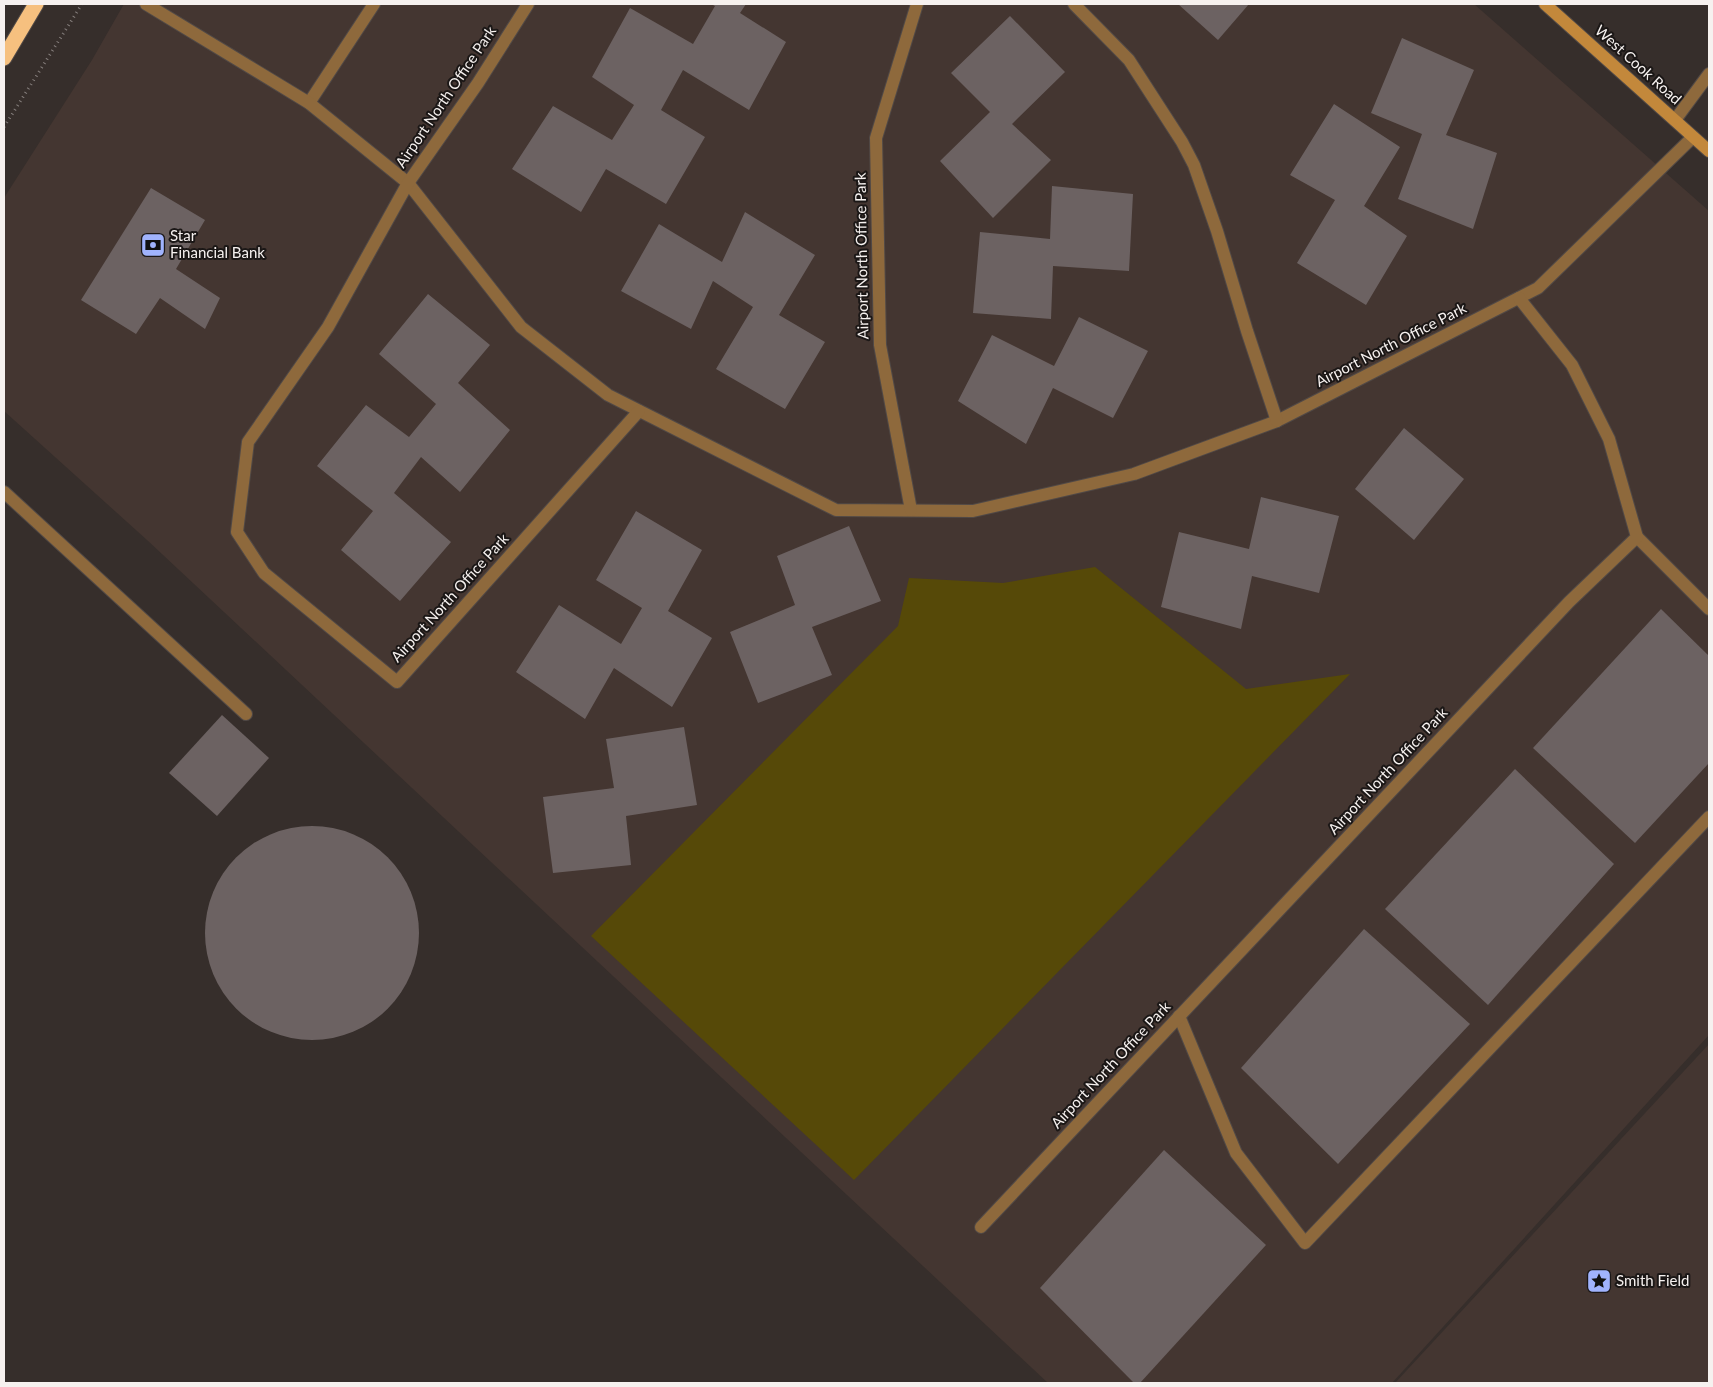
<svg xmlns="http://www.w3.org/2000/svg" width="1713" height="1387" font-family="Lato,sans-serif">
  <rect width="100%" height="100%" fill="#362e2b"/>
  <g fill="#443631">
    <path d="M124,4H1474L1709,211V1035L1392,1383H1048L147,540L4,411V198L92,60Z"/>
    <path d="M1709,1044V1383H1395L1584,1179Z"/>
  </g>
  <path fill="#564908" d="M1095,567L1246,689L1350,674L854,1180L591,936L898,626L909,578L1003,583Z"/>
  <g fill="#6c6262">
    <path d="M711,4H746L740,13L786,42L749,110L683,70L661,110L705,137L666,204L606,169L581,212L512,169L553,106L612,140L634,105L592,77L630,8L693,44L715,6Z"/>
    <path d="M1178,4H1249L1218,40Z"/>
    <path d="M1010,16L1065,72L1012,124L1051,160L993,218L940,161L990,112L951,73Z"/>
    <path d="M1402,38L1474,70L1446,135L1497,153L1473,229L1398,199L1422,134L1371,113Z"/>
    <path d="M1334,104L1400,147L1364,206L1407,236L1366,305L1297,263L1335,200L1290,175Z"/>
    <path d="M1052,186L1133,194L1129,271L1053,266L1051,319L973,313L980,232L1050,239Z"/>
    <path d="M151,188L205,220L176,269L220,298L205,329L160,298L136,334L81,300Z"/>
    <path d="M745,212L815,255L779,315L825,342L785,409L716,369L753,307L713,281L691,329L621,291L659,224L722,262Z"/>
    <path d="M428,294L490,345L458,383L510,430L460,492L421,457L394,493L451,542L400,601L341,550L373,511L317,466L366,405L409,437L436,404L379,354Z"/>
    <path d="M1079,317L1148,351L1113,418L1053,388L1026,444L958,401L992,335L1054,366Z"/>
    <path d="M1404,428L1464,479L1414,540L1355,489Z"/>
    <path d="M1261,497L1339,516L1319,593L1252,576L1241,629L1161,607L1179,532L1249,549Z"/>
    <path d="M636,511L702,550L668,611L712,638L672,707L614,668L585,719L516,672L559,605L621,644L642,608L596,580Z"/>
    <path d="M849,526L881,601L812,627L832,675L758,703L730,632L795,605L777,556Z"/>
    <path d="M1661,609L1709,656V763L1635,843L1533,748Z"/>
    <path d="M222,715L269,758L217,816L169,773Z"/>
    <path d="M684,727L697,805L626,816L631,865L553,873L543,797L614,788L606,739Z"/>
    <path d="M1515,769L1614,864L1488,1005L1385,909Z"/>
    <circle cx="312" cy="933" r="107"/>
    <path d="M1364,929L1470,1024L1338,1164L1241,1068Z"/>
    <path d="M1164,1150L1266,1245L1140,1383H1134L1040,1288Z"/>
  </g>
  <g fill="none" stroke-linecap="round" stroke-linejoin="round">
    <defs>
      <g id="lane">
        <path d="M309,103L374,4"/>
        <path d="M1675,120L1709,74"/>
        <path d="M4,492L246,714"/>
        <path d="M1637,537L1709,609"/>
        <path d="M1179,1016L1236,1153L1305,1243L1709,817"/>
      </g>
      <g id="street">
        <path d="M146,4L309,103L408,183L521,327L608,395L836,510L973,511L1134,474L1277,421L1538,288L1693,137"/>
        <path d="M528,4L478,83L408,183L328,327L248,442L237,532L264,573L397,682L639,411"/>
        <path d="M1074,4L1129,60L1182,142L1194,165L1217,231L1247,331L1277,421"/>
        <path d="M911,510L880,345L876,138L917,4"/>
        <path d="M981,1227L1569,602L1637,537L1609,439L1572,365L1519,298"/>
      </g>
      <path id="secondary" d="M1545,4L1709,151"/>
      <path id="highway" d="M4,58L36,4"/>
    </defs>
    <use href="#lane" stroke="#514946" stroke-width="14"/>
    <use href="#street" stroke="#514946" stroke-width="14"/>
    <use href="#secondary" stroke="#514946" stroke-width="14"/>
    <use href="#highway" stroke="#514946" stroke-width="17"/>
    <path stroke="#867f7d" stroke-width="3" stroke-dasharray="1 4" stroke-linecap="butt" d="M4,127L82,4"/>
    <use href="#lane" stroke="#8e693c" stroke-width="12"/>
    <use href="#street" stroke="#8e693c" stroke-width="12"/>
    <use href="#secondary" stroke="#c3883b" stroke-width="12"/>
    <use href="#highway" stroke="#f6c07f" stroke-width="15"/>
  </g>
  <defs>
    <symbol id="bank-square" viewBox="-11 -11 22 22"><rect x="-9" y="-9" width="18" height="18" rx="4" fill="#a0b3fd" stroke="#1b1716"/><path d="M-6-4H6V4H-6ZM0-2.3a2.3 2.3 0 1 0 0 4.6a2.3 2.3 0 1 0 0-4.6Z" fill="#111"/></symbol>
    <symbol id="sight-square" viewBox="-11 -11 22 22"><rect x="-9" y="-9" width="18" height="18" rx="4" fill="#a0b3fd" stroke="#1b1716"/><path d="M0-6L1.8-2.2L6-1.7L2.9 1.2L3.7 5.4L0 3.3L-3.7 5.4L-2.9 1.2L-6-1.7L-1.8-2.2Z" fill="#111"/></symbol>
  </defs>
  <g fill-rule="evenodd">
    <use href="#bank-square" x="139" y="231" width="28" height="28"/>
    <use href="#sight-square" x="1585" y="1267" width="28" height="28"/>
  </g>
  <g text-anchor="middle" stroke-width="4" stroke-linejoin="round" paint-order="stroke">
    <g font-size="15" fill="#f6f1ef" stroke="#1b1716">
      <text transform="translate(1638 65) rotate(42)" y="5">West Cook Road</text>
      <text transform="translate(446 97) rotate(-56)" y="5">Airport North Office Park</text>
      <text transform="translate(862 256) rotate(-91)" y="5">Airport North Office Park</text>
      <text transform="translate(1391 345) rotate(-27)" y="5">Airport North Office Park</text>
      <text transform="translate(450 598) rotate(-48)" y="5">Airport North Office Park</text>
      <text transform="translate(1388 771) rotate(-47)" y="5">Airport North Office Park</text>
      <text transform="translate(1111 1065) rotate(-47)" y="5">Airport North Office Park</text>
    </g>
    <g font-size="15" fill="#f6f1ef" stroke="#1b1716" text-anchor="start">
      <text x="170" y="241">Star<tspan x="170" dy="17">Financial Bank</tspan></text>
      <text x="1616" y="1286">Smith Field</text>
    </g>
  </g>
  <rect width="1713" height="1387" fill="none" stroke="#f6f1ef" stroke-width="10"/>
</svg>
